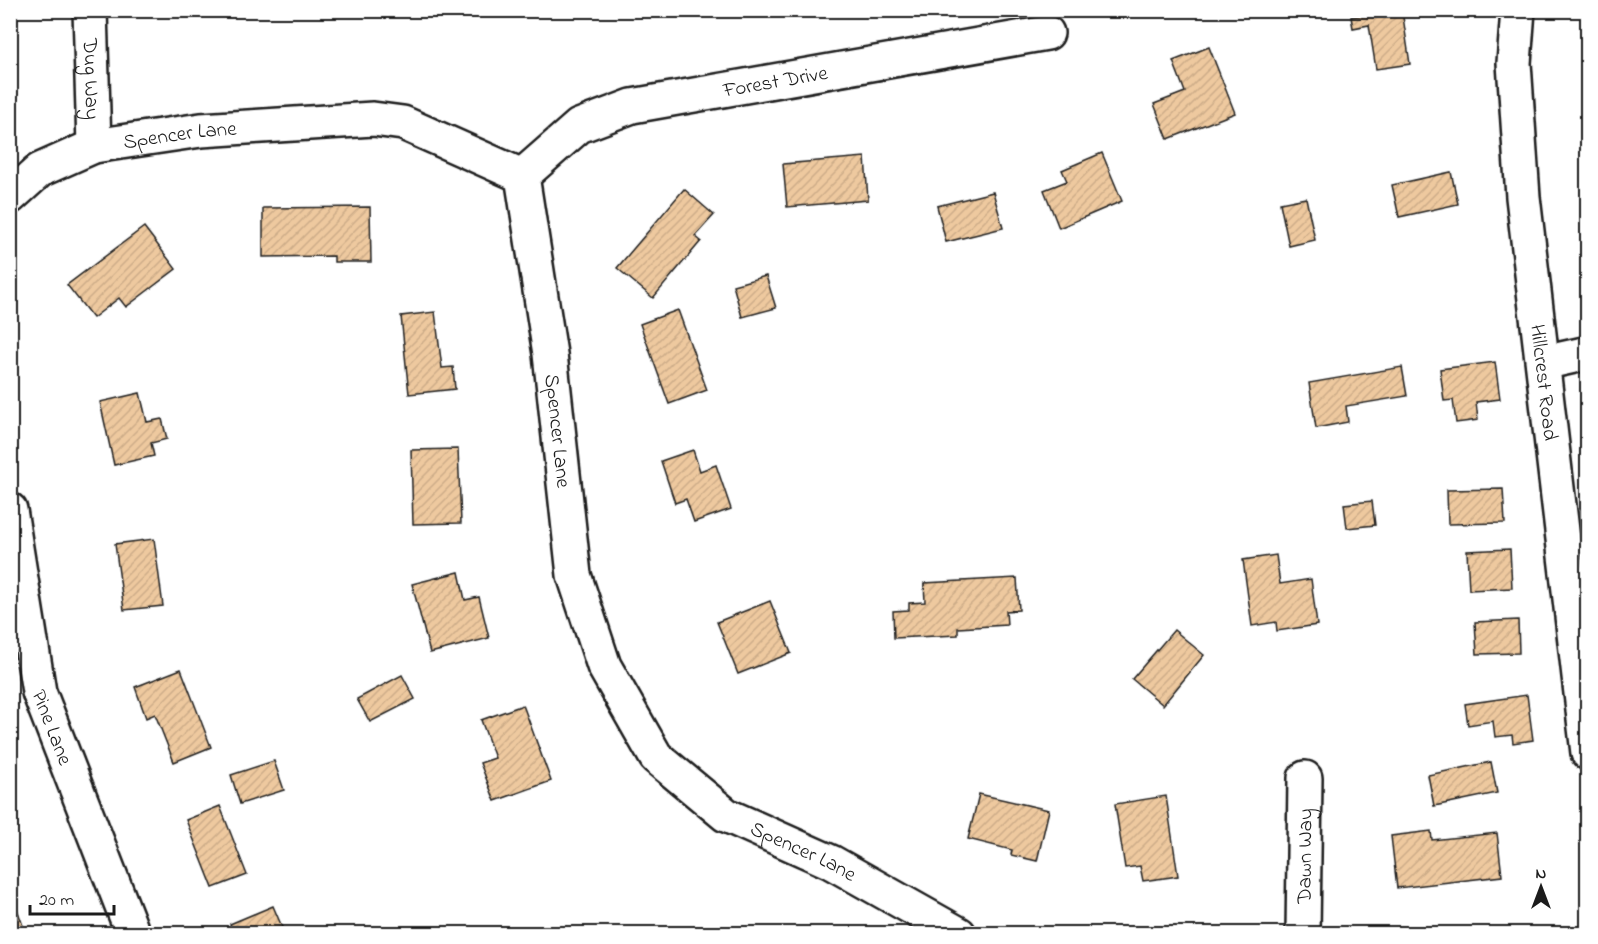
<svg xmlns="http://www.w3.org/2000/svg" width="1598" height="944" font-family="'Indie Flower',sans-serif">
  <defs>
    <pattern id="building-hatch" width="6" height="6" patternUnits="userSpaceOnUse" patternTransform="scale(1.5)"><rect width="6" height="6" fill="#eec99f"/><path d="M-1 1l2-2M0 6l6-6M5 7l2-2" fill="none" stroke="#ccac88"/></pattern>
  </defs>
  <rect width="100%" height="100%" fill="#fff"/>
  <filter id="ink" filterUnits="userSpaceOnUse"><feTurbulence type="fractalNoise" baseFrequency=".0167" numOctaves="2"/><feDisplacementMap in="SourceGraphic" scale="12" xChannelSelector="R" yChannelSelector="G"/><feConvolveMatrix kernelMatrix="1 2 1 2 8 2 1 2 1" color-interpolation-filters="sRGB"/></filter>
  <g filter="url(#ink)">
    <g fill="url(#building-hatch)" stroke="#1c1c1c" stroke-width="1.5">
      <path d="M1402,10L1410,64L1376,69L1369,25L1353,28L1351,17Z"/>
      <path d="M1209,47L1235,113L1168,139L1154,104L1185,92L1173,61Z"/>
      <path d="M1102,153L1122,201L1059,228L1044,190L1067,181L1062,170Z"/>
      <path d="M865,157L868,200L787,207L783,164Z"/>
      <path d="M1451,172L1458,204L1399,217L1392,185Z"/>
      <path d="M684,189L714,215L695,236L701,241L653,298L617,268Z"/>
      <path d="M993,192L1003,228L946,242L937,206Z"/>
      <path d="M1306,198L1315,240L1289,246L1280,203Z"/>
      <path d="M370,207L371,262H334V256L263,257V208Z"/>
      <path d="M144,227L176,269L126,307L119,298L93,318L67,285Z"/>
      <path d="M766,276L776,308L742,317L733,285Z"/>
      <path d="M678,310L707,390L669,404L640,324Z"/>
      <path d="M435,312L442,368L453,367L455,389L409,394L401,316Z"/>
      <path d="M1495,362L1500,399L1476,402L1478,420L1456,423L1453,400L1444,401L1440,369Z"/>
      <path d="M1402,367L1407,396L1346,406L1348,422L1316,428L1309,383Z"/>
      <path d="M140,393L147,422L162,419L167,439L151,443L154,456L114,465L100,402Z"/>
      <path d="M458,449L461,523L413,524L411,450Z"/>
      <path d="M693,450L700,471L716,465L731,509L694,522L686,499L675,503L661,461Z"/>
      <path d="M1503,489L1505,523L1448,524L1447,490Z"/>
      <path d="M1372,501L1375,525L1347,528L1344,504Z"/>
      <path d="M154,539L163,606L124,610L115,544Z"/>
      <path d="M1510,549L1512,588L1469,590L1467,551Z"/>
      <path d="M1276,555L1280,584L1311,579L1317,625L1277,631L1276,622L1252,626L1243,560Z"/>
      <path d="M459,572L465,600L479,597L489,638L430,653L412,584Z"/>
      <path d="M1017,578L1019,610L1006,611L1007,625L958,628V635L894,638L893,611L909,610V603L925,602L924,583Z"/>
      <path d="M770,601L791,653L738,674L717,622Z"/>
      <path d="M1518,620L1519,653L1477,654L1475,622Z"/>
      <path d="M1174,630L1204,655L1163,705L1132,679Z"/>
      <path d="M181,669L211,747L174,762L155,714L146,718L135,687Z"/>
      <path d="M402,675L415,699L370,722L357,699Z"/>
      <path d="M1527,695L1533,740L1513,743L1512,735L1495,737L1493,721L1468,725L1465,704Z"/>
      <path d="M523,705L551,781L495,801L480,763L495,758L481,720Z"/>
      <path d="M274,761L284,790L240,804L231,775Z"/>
      <path d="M1491,762L1497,793L1434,806L1428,775Z"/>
      <path d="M979,794L1049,810L1037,861L1011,855L1012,850L968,839Z"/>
      <path d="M1166,796L1178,876L1143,881L1140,866L1125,868L1115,804Z"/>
      <path d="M220,806L247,875L213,888L186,820Z"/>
      <path d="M1431,831L1432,840L1497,833L1502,876L1397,888L1391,836Z"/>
      <path d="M16,906L26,934H10V908Z"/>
      <path d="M273,906L285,934H234L230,924Z"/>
    </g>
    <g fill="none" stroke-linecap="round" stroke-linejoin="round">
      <defs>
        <g id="minor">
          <path id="s1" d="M90,10L94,146"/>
          <path id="s2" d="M522,176L579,126L632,106L1047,33"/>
          <path id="s3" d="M10,197L40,170L94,146L201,130L373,119L403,123L522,176L550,354L574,575L604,666L656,757L726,815L831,862L959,934"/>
          <path d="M1543,363L1588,353"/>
          <path id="s4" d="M10,510L39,692L133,934"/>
          <path id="s5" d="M1303,934L1305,778"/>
        </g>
        <g id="secondary">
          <path id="s6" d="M1518,10L1514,63L1523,197L1588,753"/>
        </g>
      </defs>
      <use href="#minor" stroke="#1c1c1c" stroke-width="38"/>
      <use href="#secondary" stroke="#1c1c1c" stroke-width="38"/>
      <use href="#minor" stroke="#fff" stroke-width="33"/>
      <use href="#secondary" stroke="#fff" stroke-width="33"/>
    </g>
  </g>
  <g text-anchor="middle" stroke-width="4.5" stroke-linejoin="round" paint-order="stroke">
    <g font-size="21" fill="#1c1c1c" stroke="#fff">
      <text dy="7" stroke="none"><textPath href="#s1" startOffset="69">Dug Way</textPath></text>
      <text dy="7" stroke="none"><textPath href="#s2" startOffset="278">Forest Drive</textPath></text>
      <text dy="7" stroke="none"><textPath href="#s3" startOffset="186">Spencer Lane</textPath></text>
      <text dy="7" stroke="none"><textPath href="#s6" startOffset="374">Hillcrest Road</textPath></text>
      <text dy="7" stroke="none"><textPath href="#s3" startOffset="798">Spencer Lane</textPath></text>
      <text dy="7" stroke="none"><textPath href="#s4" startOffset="222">Pine Lane</textPath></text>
      <text dy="7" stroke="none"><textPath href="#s3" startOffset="1320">Spencer Lane</textPath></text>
      <text dy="7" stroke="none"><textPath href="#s5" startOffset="78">Dawn Way</textPath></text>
    </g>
  </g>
  <rect width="1598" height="944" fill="none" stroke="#fff" stroke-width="36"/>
  <rect x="18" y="18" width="1562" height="908" fill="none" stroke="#1c1c1c" stroke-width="2" filter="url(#ink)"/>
  <g transform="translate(1541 887)" stroke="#ffffff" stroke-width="4.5" paint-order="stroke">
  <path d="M0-4.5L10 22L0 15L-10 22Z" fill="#1c1c1c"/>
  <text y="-9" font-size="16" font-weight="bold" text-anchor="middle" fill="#1c1c1c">N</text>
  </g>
  <path d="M30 905v9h84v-9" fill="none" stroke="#1c1c1c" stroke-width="3"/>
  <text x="39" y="905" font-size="18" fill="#1c1c1c" stroke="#ffffff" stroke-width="4.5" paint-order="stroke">20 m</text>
</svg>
